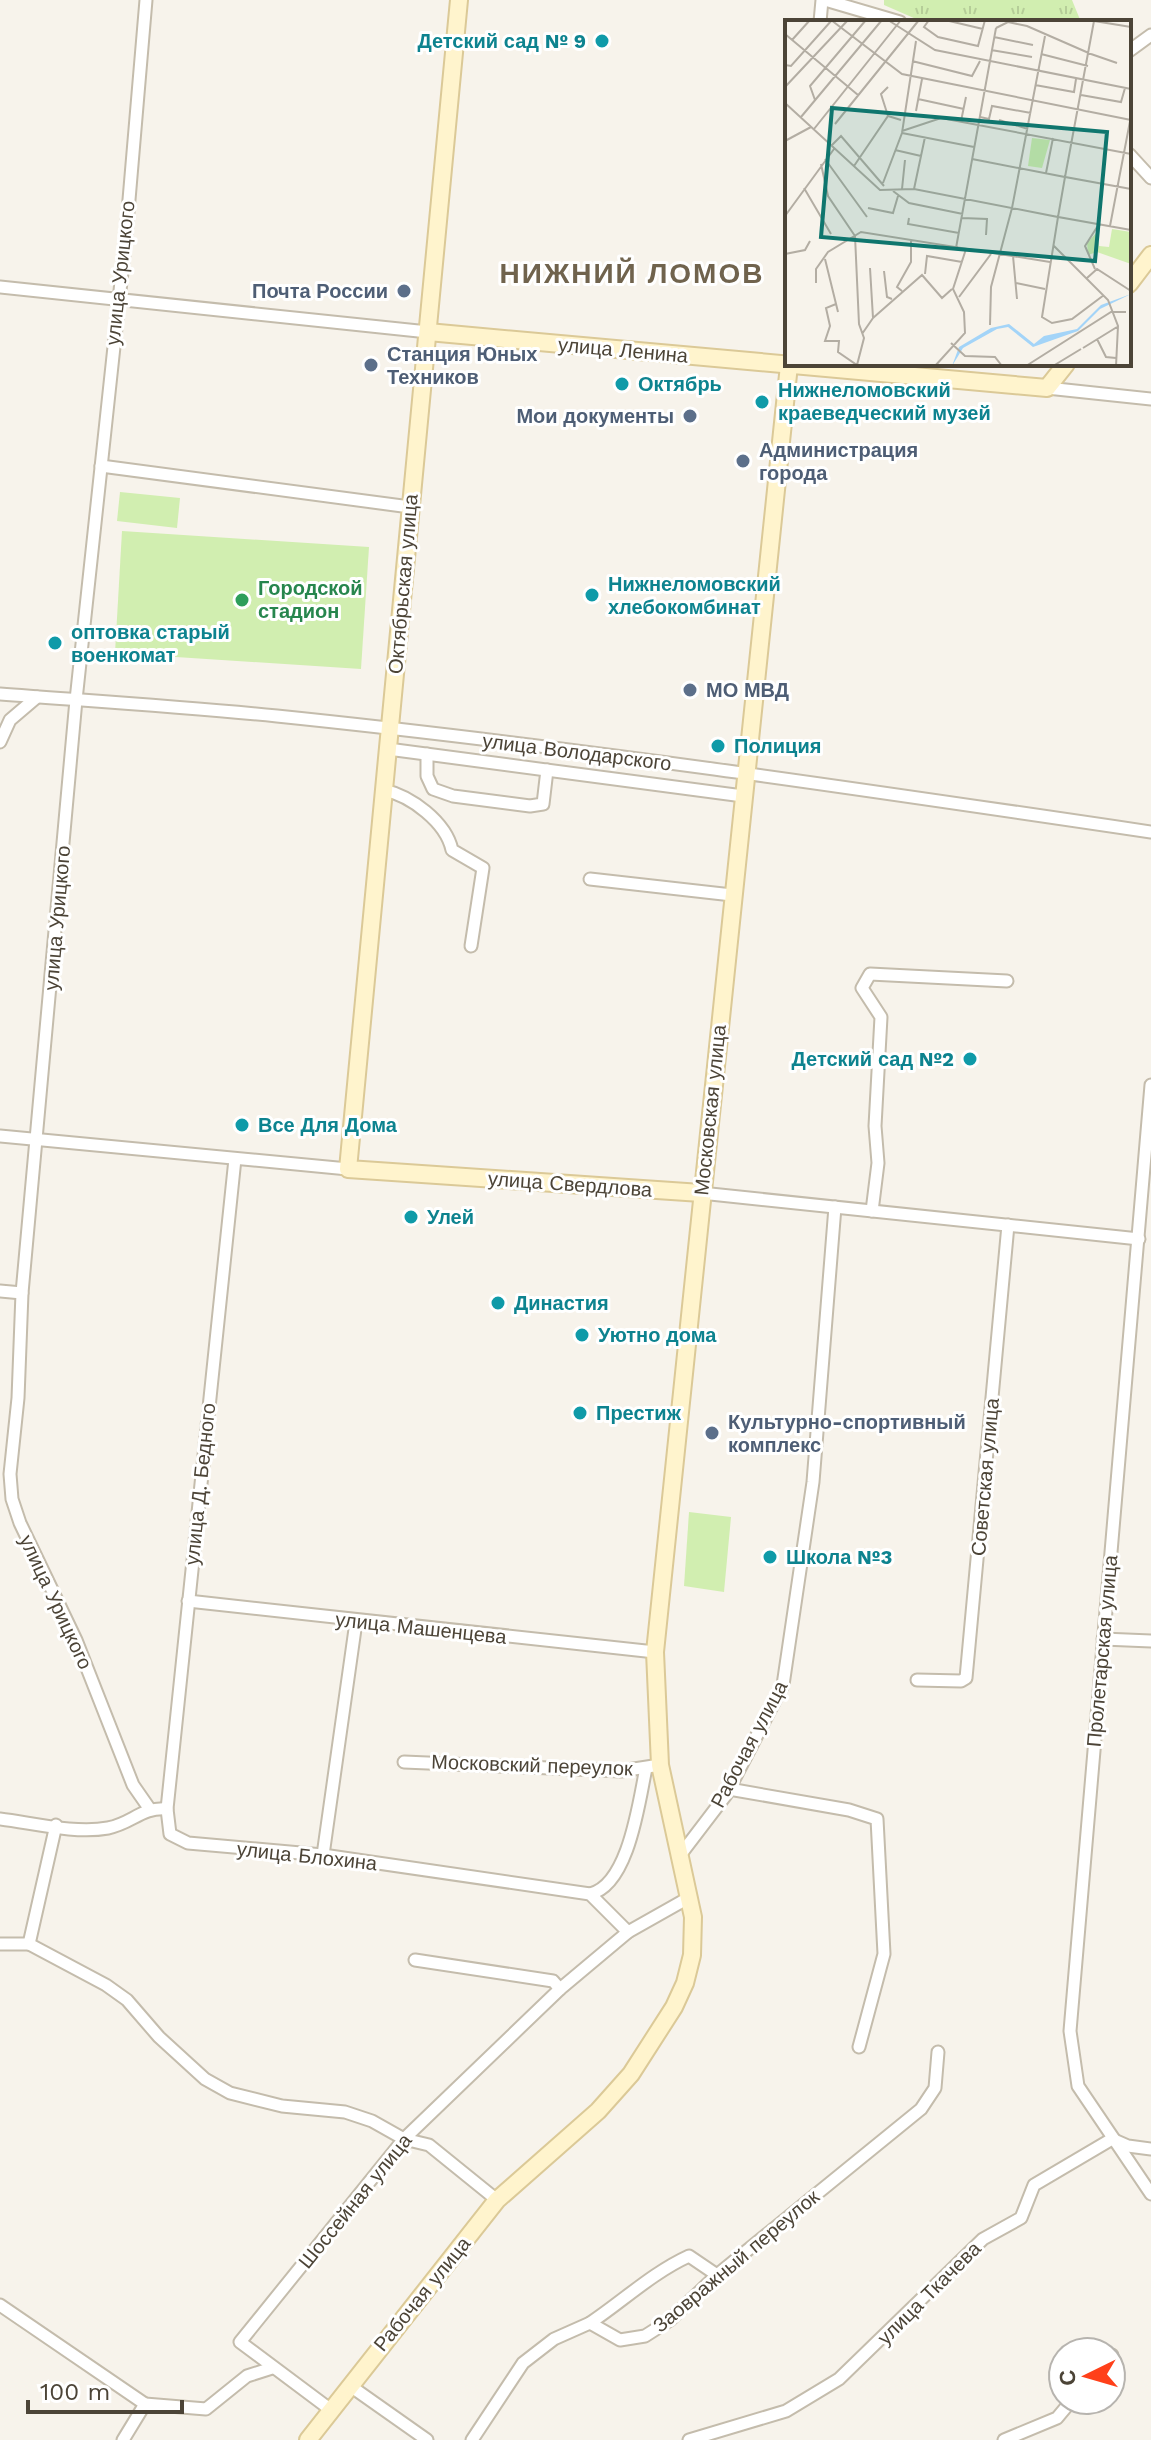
<svg xmlns="http://www.w3.org/2000/svg" width="1151" height="2440" font-family="'Work Sans',sans-serif">
  <defs>
    <pattern id="park-tufts" width="24" height="20" patternUnits="userSpaceOnUse" patternTransform="scale(2)"><rect width="24" height="20" fill="#d1eeb0"/><path d="M3 7l-1-3M5 7V3M7 7l1-3M15 17l-1-3M17 17v-4M19 17l1-3" fill="none" stroke="#b5cd98"/></pattern>
  </defs>
  <rect width="100%" height="100%" fill="#f7f3eb"/>
  <path fill="url(#park-tufts)" d="M884,0H1072L1081,22H923L884,5Z"/>
  <g fill="#d1eeb0">
    <path d="M120,492L180,498L177,528L117,521Z"/>
    <path d="M122,531L369,547L361,669L115,653Z"/>
    <path d="M689,1512L731,1517L724,1592L684,1586Z"/>
  </g>
  <g fill="none" stroke-linecap="round" stroke-linejoin="round">
    <defs>
      <g id="street">
        <path d="M146,0L126,235L76,700L22,1293L18,1398L10,1474L12,1499L20,1523L76,1640L133,1785L149,1808"/>
        <path d="M825,0L900,22"/>
        <path d="M820,22L822,0"/>
        <path d="M1129,51L1151,35"/>
        <path d="M1129,154L1151,178"/>
        <path d="M0,287L428,332"/>
        <path d="M1047,388L1151,399"/>
        <path d="M101,466L410,507"/>
        <path d="M0,694C92,701 185,707 277,716C569,746 860,789 1151,832"/>
        <path d="M0,742L10,720L37,697"/>
        <path d="M388,749L743,796"/>
        <path d="M427,754V776L433,789L453,796L530,806L543,804L547,770"/>
        <path d="M384,790C411,796 446,822 452,850L483,868L471,946"/>
        <path d="M590,879L732,895"/>
        <path d="M1151,1085L1070,2031L1078,2086L1151,2194"/>
        <path d="M0,1136L348,1169"/>
        <path d="M235,1159L167,1809L170,1834L188,1843L323,1855L590,1894L628,1932"/>
        <path d="M701,1193L1139,1239"/>
        <path d="M872,1211L878,1163L875,1126L881,1017L862,988L870,974L1007,981"/>
        <path d="M0,1291L22,1293"/>
        <path d="M188,1601L655,1652"/>
        <path d="M1103,1639L1151,1641"/>
        <path d="M917,1680L961,1681L966,1678L1008,1225"/>
        <path d="M404,1762L621,1771L660,1765"/>
        <path d="M729,1789L849,1810L877,1819L884,1954L859,2047"/>
        <path d="M0,1819C33,1823 75,1834 108,1828C133,1823 141,1807 167,1809"/>
        <path d="M56,1825L29,1944L106,1985L127,2000L159,2037L205,2079L230,2093L282,2106L345,2112L372,2121L404,2139L429,2145L497,2200"/>
        <path d="M681,1854L726,1795L783,1685L813,1482L835,1207"/>
        <path d="M323,1855L356,1622"/>
        <path d="M590,1894C629,1885 639,1801 646,1768"/>
        <path d="M0,1944H29"/>
        <path d="M415,1960L553,1981L560,1989"/>
        <path d="M0,2305L145,2404"/>
        <path d="M590,2323C623,2301 652,2273 689,2256L717,2275"/>
        <path d="M1111,2356L1112,2355"/>
        <path d="M349,2385L427,2440"/>
        <path d="M331,2410L240,2342L404,2139L560,1989L628,1932L690,1897"/>
        <path d="M123,2440L145,2404L206,2409L247,2376L272,2368"/>
        <path d="M472,2440L523,2363L554,2339L590,2323L620,2340L645,2336L670,2320L717,2275L921,2109L935,2088L938,2052"/>
        <path d="M689,2440L786,2411L839,2379L983,2239L1021,2218L1034,2185L1112,2139L1128,2146L1151,2149"/>
        <path d="M1004,2440L1057,2418L1072,2400"/>
      </g>
      <g id="secondary">
        <path d="M459,0L348,1169L701,1193"/>
        <path d="M1129,284L1151,255"/>
        <path d="M428,332L1047,388L1066,364"/>
        <path d="M308,2440L497,2200L598,2111L631,2074L674,2007L685,1983L692,1955L693,1917L660,1765L655,1652L789,365"/>
      </g>
    </defs>
    <use href="#street" stroke="#c4bcac" stroke-width="15"/>
    <use href="#secondary" stroke="#dbc997" stroke-width="20"/>
    <use href="#street" stroke="#fff" stroke-width="11"/>
    <use href="#secondary" stroke="#fff4cd" stroke-width="16"/>
  </g>
  <g fill="#0f9aa8" stroke="#fff" stroke-width="3">
    <circle cx="602" cy="41" r="8"/>
    <circle cx="622" cy="384" r="8"/>
    <circle cx="762" cy="402" r="8"/>
    <circle cx="592" cy="595" r="8"/>
    <circle cx="55" cy="643" r="8"/>
    <circle cx="718" cy="746" r="8"/>
    <circle cx="970" cy="1059" r="8"/>
    <circle cx="242" cy="1125" r="8"/>
    <circle cx="411" cy="1217" r="8"/>
    <circle cx="498" cy="1303" r="8"/>
    <circle cx="582" cy="1335" r="8"/>
    <circle cx="580" cy="1413" r="8"/>
    <circle cx="770" cy="1557" r="8"/>
  </g>
  <g fill="#5c6f8a" stroke="#fff" stroke-width="3">
    <circle cx="404" cy="291" r="8"/>
    <circle cx="371" cy="365" r="8"/>
    <circle cx="690" cy="416" r="8"/>
    <circle cx="743" cy="461" r="8"/>
    <circle cx="690" cy="690" r="8"/>
    <circle cx="712" cy="1433" r="8"/>
  </g>
  <circle fill="#2e9e5b" stroke="#fff" stroke-width="3" cx="242" cy="600" r="8"/>
  <g text-anchor="middle" stroke-width="6" stroke-linejoin="round" paint-order="stroke">
    <g font-size="20" font-weight="bold" fill="#0d838f" stroke="#fff" text-anchor="start">
      <text x="586" y="48" text-anchor="end">Детский сад № 9</text>
      <text x="638" y="391">Октябрь</text>
      <text x="778" y="397">Нижнеломовский<tspan x="778" dy="23">краеведческий музей</tspan></text>
      <text x="608" y="591">Нижнеломовский<tspan x="608" dy="23">хлебокомбинат</tspan></text>
      <text x="71" y="639">оптовка старый<tspan x="71" dy="23">военкомат</tspan></text>
      <text x="734" y="753">Полиция</text>
      <text x="954" y="1066" text-anchor="end">Детский сад №2</text>
      <text x="258" y="1132">Все Для Дома</text>
      <text x="427" y="1224">Улей</text>
      <text x="514" y="1310">Династия</text>
      <text x="598" y="1342">Уютно дома</text>
      <text x="596" y="1420">Престиж</text>
      <text x="786" y="1564">Школа №3</text>
    </g>
    <g font-size="20" fill="#4c4437" stroke="#fff">
      <text transform="translate(120 273) rotate(-84)" y="7">улица Урицкого</text>
      <text transform="translate(623 350) rotate(5)" y="7">улица Ленина</text>
      <text transform="translate(403 584) rotate(-85)" y="7">Октябрьская улица</text>
      <text transform="translate(577 752) rotate(7)" y="7">улица Володарского</text>
      <text transform="translate(57 918) rotate(-85)" y="7">улица Урицкого</text>
      <text transform="translate(710 1110) rotate(-84)" y="7">Московская улица</text>
      <text transform="translate(570 1184) rotate(4)" y="7">улица Свердлова</text>
      <text transform="translate(985 1477) rotate(-85)" y="7">Советская улица</text>
      <text transform="translate(200 1484) rotate(-84)" y="7">улица Д. Бедного</text>
      <text transform="translate(56 1602) rotate(65)" y="7">улица Урицкого</text>
      <text transform="translate(421 1628) rotate(6)" y="7">улица Машенцева</text>
      <text transform="translate(1102 1651) rotate(-85)" y="7">Пролетарская улица</text>
      <text transform="translate(749 1744) rotate(-62)" y="7">Рабочая улица</text>
      <text transform="translate(532 1765) rotate(2)" y="7">Московский переулок</text>
      <text transform="translate(307 1856) rotate(6)" y="7">улица Блохина</text>
      <text transform="translate(355 2201) rotate(-51)" y="7">Шоссейная улица</text>
      <text transform="translate(736 2261) rotate(-40)" y="7">Заовражный переулок</text>
      <text transform="translate(929 2293) rotate(-45)" y="7">улица Ткачева</text>
      <text transform="translate(422 2294) rotate(-51)" y="7">Рабочая улица</text>
    </g>
    <g font-size="20" font-weight="bold" fill="#4e5e75" stroke="#fff" text-anchor="start">
      <text x="388" y="298" text-anchor="end">Почта России</text>
      <text x="387" y="361">Станция Юных<tspan x="387" dy="23">Техников</tspan></text>
      <text x="674" y="423" text-anchor="end">Мои документы</text>
      <text x="759" y="457">Администрация<tspan x="759" dy="23">города</tspan></text>
      <text x="706" y="697">МО МВД</text>
      <text x="728" y="1429">Культурно-спортивный<tspan x="728" dy="23">комплекс</tspan></text>
    </g>
    <g font-size="20" font-weight="bold" fill="#27864d" stroke="#fff" text-anchor="start">
      <text x="258" y="595">Городской<tspan x="258" dy="23">стадион</tspan></text>
    </g>
    <g font-size="28" font-weight="bold" letter-spacing="2" fill="#70634d" stroke="#fff">
      <text x="632" y="283">НИЖНИЙ ЛОМОВ</text>
    </g>
  </g>
  <g transform="translate(785 20)">
    <rect width="346" height="346" fill="#f7f3eb"/>
    <path d="M327,209L346,212V244L312,232L303,235L302,223L313,211L314,226L324,227Z" fill="#d1eeb0"/>
    <path d="M247,118L265,120L257,148L243,146Z" fill="#d1eeb0"/>
    <path d="M346,274L315,289L293,311L248,327L223,307L212,309L178,328L167,346L174,327L206,308L224,304L249,324L259,316L292,309L316,285Z" fill="#a3d4f8"/>
    <path fill="none" stroke="#b3ada3" stroke-width="2" d="M46,0L117,54L346,100M103,0L150,30L346,69M144,0L139,7L153,17L193,26L200,0M160,0L198,9M211,8L223,2L242,6L306,34M0,14L73,75M209,17L248,25M7,20L25,0M206,30L247,37M256,34L303,46M306,34L332,43M127,41L187,56L195,41M0,45L6,46L47,0M250,65L289,72L291,59M0,67L63,0M296,75L336,82L340,68M133,79L179,89M30,80L25,66L81,0M0,83L95,170L129,169L273,197L280,157L346,169M131,91L137,59M103,96L96,74L103,67M16,97L97,0M195,97L204,99L207,86L246,93M214,100L243,109M176,101L181,77M50,104L134,0M29,109L116,0M117,111L156,98L346,134M117,113L189,127M0,121L26,107M47,125L56,116L99,166M110,130L136,136M40,139L82,197M187,139L280,157L309,1L346,7M36,144L43,176L70,216L74,304L79,318L72,345L53,332L54,321H40L45,306L41,288L51,284M69,146L103,96L116,100M261,153L268,118M98,163L117,113L131,21M19,168L46,214M117,169L120,140M129,169L140,117M108,171L124,183L178,194M83,188L108,193L113,176M0,196L49,129M124,198L123,204L174,213M177,198L202,199L201,215M325,206L346,96M269,226L323,280L333,306L331,346M171,228L211,8M0,234L20,230L25,221M228,236L232,279M40,239L53,292M310,249L300,226L314,204M99,251L102,277L107,279M140,254L142,236L177,242M302,258L312,249L346,271M31,263V249L43,232L76,212L265,242M231,263L260,269M117,271L112,267L126,242V220M319,275L287,299L267,303L257,297L273,197L346,210M174,277L206,234M88,298L137,255L157,278L167,269M205,305L206,267L227,188L260,16M77,314L88,298L85,248M312,319L321,337L331,338M166,323L180,336L210,337L217,346M298,328L332,307M150,346L180,313L179,292L168,269L181,229M241,346L326,292H341M268,346L296,329"/>
    <path fill="#0f766e" fill-opacity="0.15" stroke="#0f766e" stroke-width="4" d="M47,88L322,112L310,241L36,217Z"/>
    <rect width="346" height="346" fill="none" stroke="#4c4437" stroke-width="4"/>
  </g>
  <g transform="translate(1087 2376) rotate(265)"><circle r="38" fill="#ffffff" stroke="#b7b4af" stroke-width="2"/>
  <path d="M0-6L14 30L0 20L-14 30Z" fill="#ff401a"/>
  <text y="-12" font-size="22" font-weight="bold" text-anchor="middle" fill="#4c4437">С</text>
  </g>
  <path d="M28 2400v12h154v-12" fill="none" stroke="#4c4437" stroke-width="4"/>
  <text x="40" y="2400" font-size="24" fill="#4c4437" stroke="#ffffff" stroke-width="6" paint-order="stroke">100 m</text>
</svg>
